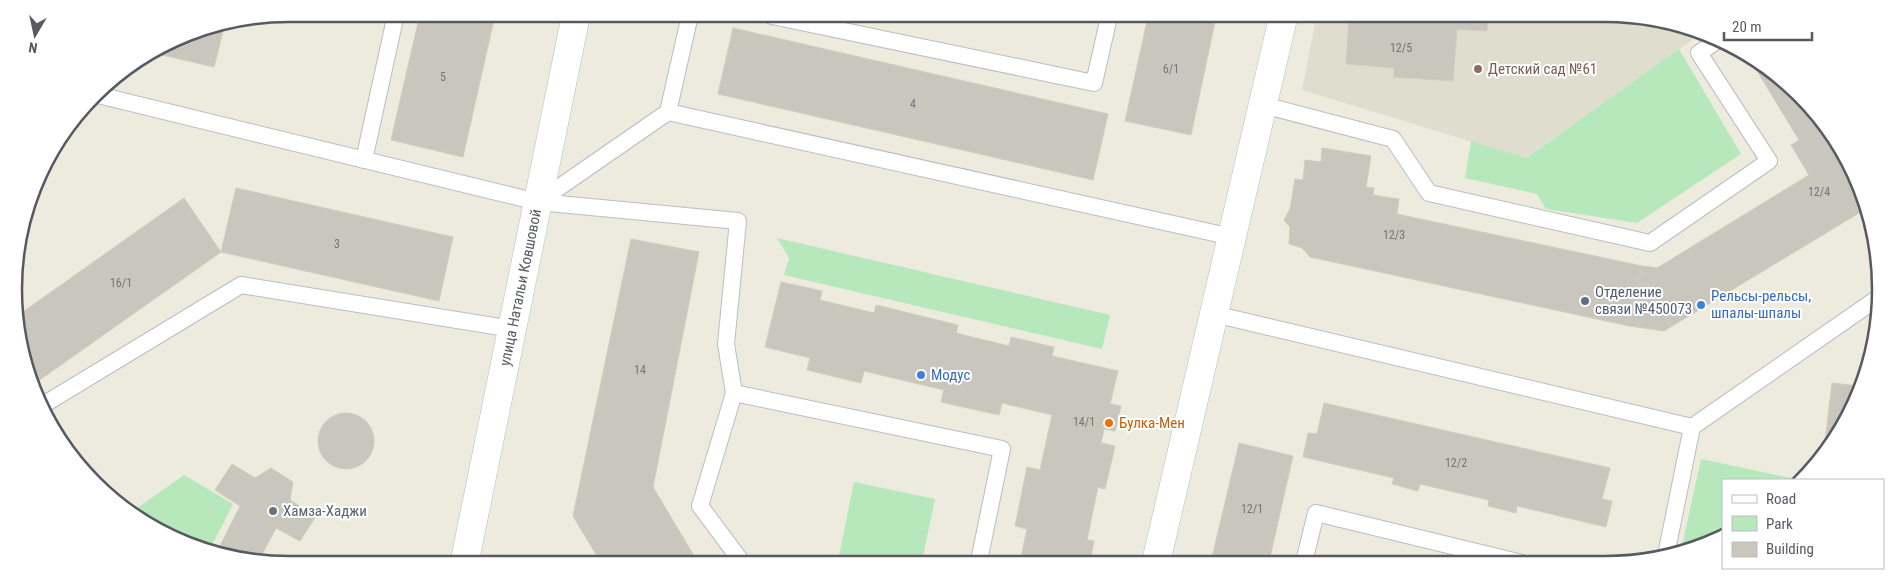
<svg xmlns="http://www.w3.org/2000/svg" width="1894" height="579" font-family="'Roboto Condensed',sans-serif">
  <rect width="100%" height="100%" fill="#edebde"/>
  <path fill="#dfddce" d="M1316,18L1659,19L1698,36L1525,158L1302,90Z"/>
  <g fill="#b6e8bc">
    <path d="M1679,49L1741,154L1637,223L1546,209L1537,194L1465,178L1471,141L1526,158Z"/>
    <path d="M777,238L1110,315L1102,349L784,275L789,258Z"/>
    <path d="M1701,459L1800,480H1723V538L1681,551Z"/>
    <path d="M184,475L233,504L210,549L136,519L130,513Z"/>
    <path d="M854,482L935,499L922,561H838Z"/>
  </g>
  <g fill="#c9c7bd" stroke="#d1cdbc">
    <path d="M420,14L495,15L463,157L391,140Z"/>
    <path d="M1148,17H1216L1191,135L1125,121Z"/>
    <path d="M1349,18H1488L1487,31L1457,29L1453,81L1394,77V68L1346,64Z"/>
    <path d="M224,27L214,67L154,53L184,35Z"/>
    <path d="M733,28L1108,114L1093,180L718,94Z"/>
    <path d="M1748,56L1758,60L1834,137L1864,210L1664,331L1629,326L1642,266L1657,268L1809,175L1791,145L1799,140Z"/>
    <path d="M1322,148L1371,156L1366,187L1374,188L1373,195L1399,199L1397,214L1642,266L1629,326L1310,257L1302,248L1289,244L1290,227L1284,220L1290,209L1295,179L1303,180L1305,160L1321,162Z"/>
    <path d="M236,188L453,237L439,301L221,252Z"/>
    <path d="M184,198L221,252L34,384L23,361L20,314Z"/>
    <path d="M631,239L699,252L653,487L697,561H600L573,516Z"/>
    <path d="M781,282L822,291L820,300L874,313L876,305L958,325L956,333L1009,346L1011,337L1054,347L1052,356L1118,371L1110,404L1121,406L1115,431L1104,429L1101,443L1115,446L1105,489L1098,487L1087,540L1094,541L1090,562H1020L1027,529L1015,526L1027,467L1040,470L1052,415L1002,403L999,415L941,402L944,390L864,371L861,383L807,370L810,358L765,347Z"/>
    <path d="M1832,383L1859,386L1843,427L1831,442H1825Z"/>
    <path d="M1324,403L1610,468L1602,499L1612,501L1606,527L1517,506L1516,513L1488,506L1489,500L1420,484L1418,491L1392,484L1394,478L1303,457L1308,433L1317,434Z"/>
    <circle cx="346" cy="441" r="28"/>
    <path d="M1239,443L1293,456L1269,562H1211Z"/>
    <path d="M232,464L255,478L271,468L293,482L290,500L316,516L300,541L276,528L259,560H235L217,552L240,506L215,490Z"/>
  </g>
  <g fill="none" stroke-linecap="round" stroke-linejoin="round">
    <defs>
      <g id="service">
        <path d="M690,15L668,112L1232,237"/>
        <path d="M772,16L1094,83L1109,17"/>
        <path d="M98,95L538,202L738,221L726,344L734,393L700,506L741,561"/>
        <path d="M1263,105L1393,139L1429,193L1650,243L1769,161L1699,53L1715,42"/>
        <path d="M364,160L396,14"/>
        <path d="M538,202L668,112"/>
        <path d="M1214,314L1692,427"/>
        <path d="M734,393L1002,449L979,561"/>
        <path d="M43,405L241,285L512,329"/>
        <path d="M1666,555L1692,427L1875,300"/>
        <path d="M1304,562L1316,513L1522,563"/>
      </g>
      <g id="minor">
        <path id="s1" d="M465,560L576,15"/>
        <path d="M1156,562L1283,18"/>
      </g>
    </defs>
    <use href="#service" stroke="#bbbdc4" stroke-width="18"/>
    <use href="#minor" stroke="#bbbdc4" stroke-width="29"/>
    <use href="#service" stroke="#fff" stroke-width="16"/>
    <use href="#minor" stroke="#fff" stroke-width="28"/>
  </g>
  <circle fill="#8d6e63" stroke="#fff" stroke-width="2" cx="1478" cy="69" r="5"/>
  <circle fill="#5c6f8a" stroke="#fff" stroke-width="2" cx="1585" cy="301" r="5"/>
  <g fill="#3f7fe0" stroke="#fff" stroke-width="2">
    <circle cx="1701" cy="305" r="5"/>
    <circle cx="921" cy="375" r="5"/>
  </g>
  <circle fill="#e8710a" stroke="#fff" stroke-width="2" cx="1109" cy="423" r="5"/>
  <circle fill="#6b7280" stroke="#fff" stroke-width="2" cx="273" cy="511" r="5"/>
  <g text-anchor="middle" stroke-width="4" stroke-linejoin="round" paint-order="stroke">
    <g font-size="12" fill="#747578">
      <text x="1401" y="52">12/5</text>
      <text x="1171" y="73">6/1</text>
      <text x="443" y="81">5</text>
      <text x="913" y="108">4</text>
      <text x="1819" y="196">12/4</text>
      <text x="1394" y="239">12/3</text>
      <text x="337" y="248">3</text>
      <text x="121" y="287">16/1</text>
      <text x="640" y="374">14</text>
      <text x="1084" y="426">14/1</text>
      <text x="1456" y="467">12/2</text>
      <text x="1252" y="513">12/1</text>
    </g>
    <g font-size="15" fill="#785e54" stroke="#fff" text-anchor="start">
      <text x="1488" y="74">Детский сад №61</text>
    </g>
    <g font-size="15" fill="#575a61" stroke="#fff">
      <text dy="5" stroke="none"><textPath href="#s1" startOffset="278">улица Натальи Ковшовой</textPath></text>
    </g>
    <g font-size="15" fill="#4e5e75" stroke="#fff" text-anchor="start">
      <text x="1595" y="297">Отделение<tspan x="1595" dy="17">связи №450073</tspan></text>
    </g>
    <g font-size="15" fill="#366cbe" stroke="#fff" text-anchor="start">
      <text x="1711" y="301">Рельсы-рельсы,<tspan x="1711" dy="17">шпалы-шпалы</tspan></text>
      <text x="931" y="380">Модус</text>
    </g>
    <g font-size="15" fill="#c56008" stroke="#fff" text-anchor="start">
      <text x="1119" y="428">Булка-Мен</text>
    </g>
    <g font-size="15" fill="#5b616d" stroke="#fff" text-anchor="start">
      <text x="283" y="516">Хамза-Хаджи</text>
    </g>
  </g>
  <path d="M0 0H1894V579H0ZM289 22H1605A267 267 0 0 1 1872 289V289A267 267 0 0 1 1605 556H289A267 267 0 0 1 22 289V289A267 267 0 0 1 289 22Z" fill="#fff" fill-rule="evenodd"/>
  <path fill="none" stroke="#575a61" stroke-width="2.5" d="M289 22H1605A267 267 0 0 1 1872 289V289A267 267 0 0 1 1605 556H289A267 267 0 0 1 22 289V289A267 267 0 0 1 289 22Z"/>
  <rect x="1722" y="479" width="162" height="90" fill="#ffffff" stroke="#bcbdc0"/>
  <rect x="1732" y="495" width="25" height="8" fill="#ffffff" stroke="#bcbdc0"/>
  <text x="1766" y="504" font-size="15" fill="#575a61">Road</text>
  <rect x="1732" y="516" width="25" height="15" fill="#b6e8bc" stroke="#bcbdc0"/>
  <text x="1766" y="529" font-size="15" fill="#575a61">Park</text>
  <rect x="1732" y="542" width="25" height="15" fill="#c9c7bd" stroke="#bcbdc0"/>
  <text x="1766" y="554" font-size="15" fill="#575a61">Building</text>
  <g transform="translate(35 35) rotate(189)" stroke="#ffffff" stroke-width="4" paint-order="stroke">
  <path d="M0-4L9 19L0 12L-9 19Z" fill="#575a61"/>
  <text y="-8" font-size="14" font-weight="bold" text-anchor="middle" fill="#575a61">N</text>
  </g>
  <path d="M1724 32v8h88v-8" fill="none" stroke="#575a61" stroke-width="2.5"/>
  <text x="1732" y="32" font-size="15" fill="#575a61" stroke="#ffffff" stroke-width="4" paint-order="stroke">20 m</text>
</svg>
